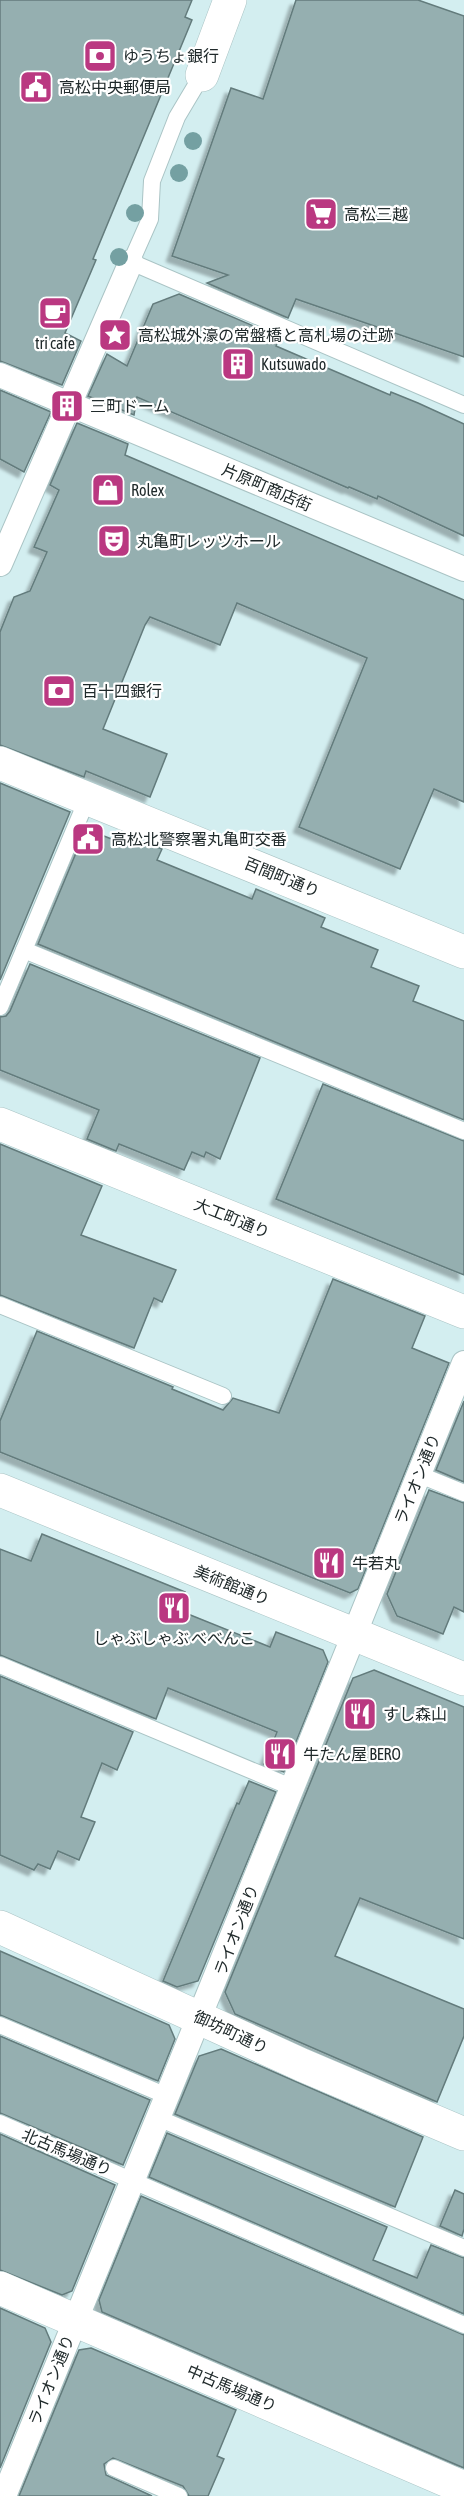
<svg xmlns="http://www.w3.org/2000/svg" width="464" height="2496" font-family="'Asap Condensed','Noto Sans JP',sans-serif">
  <defs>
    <filter id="shadow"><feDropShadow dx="-5.5" dy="5.5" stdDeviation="1.5" flood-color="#0004"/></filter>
  </defs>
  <rect width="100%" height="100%" fill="#d3eef0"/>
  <g fill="#95afb0" stroke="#637b7c" stroke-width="1.5" filter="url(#shadow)">
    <path d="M0,0H192L185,17L192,20L93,259L96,260L65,333L81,341L62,385L0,361Z"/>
    <path d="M296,0H418L464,16V357L296,299L288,318L207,283L228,275L172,256L231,88L263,99Z"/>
    <path d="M179,294L279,337L276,346L390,395L391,392L418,403L464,424V536L378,496L377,499L349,487L348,488L137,397L134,415L88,396L107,354L127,366L153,304Z"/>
    <path d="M0,390L51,412L24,472L0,459Z"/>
    <path d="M77,423L128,444L125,455L464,600V802L434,789L400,869L299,827L367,658L237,603L220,645L150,617L145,625L103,729L167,754L150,797L86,771L84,777L0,745V632L14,597L30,591L47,552L34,547L59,490L50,485Z"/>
    <path d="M0,783L70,812L0,980Z"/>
    <path d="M86,829L132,847L136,839L162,849L157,860L252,899L256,889L325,918L321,927L378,950L371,967L419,986L413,1001L464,1021V1120L38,944Z"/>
    <path d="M30,964L260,1058L220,1159L206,1152L204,1157L192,1152L184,1170L119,1144L116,1151L87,1139L99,1110L0,1070V1017L6,1016L10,1011Z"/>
    <path d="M323,1084L464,1141V1275L276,1199Z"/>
    <path d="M0,1144L102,1186L81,1235L176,1270L162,1302L154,1298L134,1348L0,1295Z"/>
    <path d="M333,1279L425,1316L412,1348L449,1363L358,1589L350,1593L0,1452V1421L37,1331L173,1387L172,1389L223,1410L233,1398L279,1413Z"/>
    <path d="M464,1401V1482L436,1470Z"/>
    <path d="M429,1490L464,1503V1612L454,1607L443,1634L397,1616L387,1594Z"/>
    <path d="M42,1534L185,1592L178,1610L270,1647L276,1632L323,1650L328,1662L284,1772L264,1764L277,1732L168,1688L156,1719L0,1655V1549L31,1561Z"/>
    <path d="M374,1670L464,1707V1939L360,1898L335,1956L464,2009V2036L437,2102L235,2014L225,1992L353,1678Z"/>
    <path d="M0,1676L133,1732L117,1770L102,1763L81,1817L95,1822L79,1860L58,1851L50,1869L38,1864L34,1870L0,1855Z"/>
    <path d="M249,1781L276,1792L198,1981L177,1987L163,1981L237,1803L239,1804Z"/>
    <path d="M0,1951L169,2025L175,2039L158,2081L0,2015Z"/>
    <path d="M0,2036L150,2100L123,2165L0,2113Z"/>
    <path d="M221,2049L423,2137L395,2207L175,2114L199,2056Z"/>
    <path d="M167,2133L387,2227L373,2260L417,2278L431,2245L464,2258V2314L149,2177Z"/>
    <path d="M0,2134L115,2185L72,2291L62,2295L0,2270Z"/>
    <path d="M455,2190L464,2194V2229L462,2236L440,2226Z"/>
    <path d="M141,2196L464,2335V2468L102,2312L99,2300Z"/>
    <path d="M0,2308L45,2328L51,2342L0,2468Z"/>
    <path d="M91,2348L236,2410L217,2456L224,2459L208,2496H189L183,2486L113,2458L104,2464L106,2475L152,2496H19L79,2350Z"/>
  </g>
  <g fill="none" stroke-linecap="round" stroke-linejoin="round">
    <defs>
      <g id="service">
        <path d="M202,75L177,117L152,181L150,219L131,262L464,405"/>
        <path d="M24,950L88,797"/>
        <path d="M0,1007L24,950L464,1131"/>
        <path d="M0,1305L223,1396"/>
        <path d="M420,1475L464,1493"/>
        <path d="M0,1665L291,1787"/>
        <path d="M0,2025L167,2096"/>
        <path d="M158,2118L464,2248"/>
        <path d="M0,2123L464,2325"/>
        <path d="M114,2468L179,2496"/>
      </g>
      <g id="pedestrian">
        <path d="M0,375L464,569"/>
        <path d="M0,564L131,262"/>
        <path d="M4,2496C157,2118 313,1742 464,1363"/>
      </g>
      <g id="minor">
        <path d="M0,763L464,952"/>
        <path d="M0,1124L464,1312"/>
        <path d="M0,1927L302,2065L464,2134"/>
        <path d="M0,2288L464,2488"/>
      </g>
      <g id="tertiary">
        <path d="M202,75L230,0"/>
        <path d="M0,1490L464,1679"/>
      </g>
    </defs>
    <use href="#service" stroke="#aac4c5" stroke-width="18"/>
    <use href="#pedestrian" stroke="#aac4c5" stroke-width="26"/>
    <use href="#minor" stroke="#aac4c5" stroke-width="34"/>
    <use href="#tertiary" stroke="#aac4c5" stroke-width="34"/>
    <use href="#service" stroke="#fff" stroke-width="16"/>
    <use href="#pedestrian" stroke="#fff" stroke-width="24"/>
    <use href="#minor" stroke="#fff" stroke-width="33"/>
    <use href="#tertiary" stroke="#fff" stroke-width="33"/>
  </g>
  <g fill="#74a0a2">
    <circle cx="193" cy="141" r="9"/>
    <circle cx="179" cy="173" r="9"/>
    <circle cx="135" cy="213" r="9"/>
    <circle cx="119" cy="257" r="9"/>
  </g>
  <defs>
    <symbol id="bank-square" viewBox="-11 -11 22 22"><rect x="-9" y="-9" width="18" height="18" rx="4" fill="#ba3881" stroke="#fff"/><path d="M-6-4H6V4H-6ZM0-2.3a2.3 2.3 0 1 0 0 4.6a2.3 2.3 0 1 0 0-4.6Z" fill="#fff"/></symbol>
    <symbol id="civic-square" viewBox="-11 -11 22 22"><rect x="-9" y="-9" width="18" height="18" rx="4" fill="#ba3881" stroke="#fff"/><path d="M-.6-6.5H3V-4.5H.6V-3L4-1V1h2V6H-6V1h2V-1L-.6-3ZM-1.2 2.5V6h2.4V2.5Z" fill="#fff"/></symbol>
    <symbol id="supermarket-square" viewBox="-11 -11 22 22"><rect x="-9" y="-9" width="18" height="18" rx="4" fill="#ba3881" stroke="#fff"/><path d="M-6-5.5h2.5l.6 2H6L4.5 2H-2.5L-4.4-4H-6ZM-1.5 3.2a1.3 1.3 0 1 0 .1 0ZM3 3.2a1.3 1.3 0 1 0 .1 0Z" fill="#fff"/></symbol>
    <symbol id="cafe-square" viewBox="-11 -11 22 22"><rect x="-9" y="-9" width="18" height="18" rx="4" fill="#ba3881" stroke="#fff"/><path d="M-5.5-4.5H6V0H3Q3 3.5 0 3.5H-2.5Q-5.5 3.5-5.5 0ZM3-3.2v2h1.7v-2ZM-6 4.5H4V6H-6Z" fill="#fff"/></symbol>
    <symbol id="sight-square" viewBox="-11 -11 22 22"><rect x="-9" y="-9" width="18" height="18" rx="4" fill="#ba3881" stroke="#fff"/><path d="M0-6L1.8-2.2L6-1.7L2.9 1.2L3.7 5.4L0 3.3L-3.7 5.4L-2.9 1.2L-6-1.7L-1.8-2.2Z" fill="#fff"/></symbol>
    <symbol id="building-square" viewBox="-11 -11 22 22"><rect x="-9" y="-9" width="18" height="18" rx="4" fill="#ba3881" stroke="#fff"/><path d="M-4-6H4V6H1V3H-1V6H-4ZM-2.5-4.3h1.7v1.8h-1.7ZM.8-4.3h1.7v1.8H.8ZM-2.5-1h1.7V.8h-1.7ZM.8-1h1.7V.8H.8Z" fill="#fff"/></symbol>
    <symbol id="shop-square" viewBox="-11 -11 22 22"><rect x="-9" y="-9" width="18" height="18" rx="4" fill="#ba3881" stroke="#fff"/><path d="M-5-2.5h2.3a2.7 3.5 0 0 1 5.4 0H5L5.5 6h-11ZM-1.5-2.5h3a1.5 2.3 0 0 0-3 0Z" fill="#fff"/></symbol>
    <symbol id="theatre-square" viewBox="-11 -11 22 22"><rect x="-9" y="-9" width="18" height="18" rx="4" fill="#ba3881" stroke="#fff"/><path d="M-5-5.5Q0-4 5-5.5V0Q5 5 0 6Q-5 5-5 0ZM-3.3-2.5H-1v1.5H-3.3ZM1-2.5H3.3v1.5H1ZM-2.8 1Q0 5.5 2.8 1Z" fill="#fff"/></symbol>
    <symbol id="restaurant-square" viewBox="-11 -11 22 22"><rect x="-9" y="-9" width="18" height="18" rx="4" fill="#ba3881" stroke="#fff"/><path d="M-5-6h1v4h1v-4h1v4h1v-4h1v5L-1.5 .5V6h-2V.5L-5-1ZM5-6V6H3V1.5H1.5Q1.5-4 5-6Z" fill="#fff"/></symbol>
  </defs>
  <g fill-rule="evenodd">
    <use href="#bank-square" x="81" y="37" width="38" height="38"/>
    <use href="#civic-square" x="17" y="68" width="38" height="38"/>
    <use href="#supermarket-square" x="302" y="195" width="38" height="38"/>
    <use href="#cafe-square" x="36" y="294" width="38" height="38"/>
    <use href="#sight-square" x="96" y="316" width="38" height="38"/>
    <use href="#building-square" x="219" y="345" width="38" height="38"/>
    <use href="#building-square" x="48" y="387" width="38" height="38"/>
    <use href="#shop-square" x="89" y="471" width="38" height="38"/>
    <use href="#theatre-square" x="95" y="522" width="38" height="38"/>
    <use href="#bank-square" x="40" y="672" width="38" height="38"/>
    <use href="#civic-square" x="69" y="820" width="38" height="38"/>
    <use href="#restaurant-square" x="310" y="1544" width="38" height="38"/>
    <use href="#restaurant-square" x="155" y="1589" width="38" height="38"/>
    <use href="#restaurant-square" x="341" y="1695" width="38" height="38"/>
    <use href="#restaurant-square" x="261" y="1735" width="38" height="38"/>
  </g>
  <g text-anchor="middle" stroke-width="4.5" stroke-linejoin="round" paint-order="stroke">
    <g font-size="16" fill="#202a2b" stroke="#fff" text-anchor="start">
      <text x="123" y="62">ゆうちょ銀行</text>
      <text x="59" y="93">高松中央郵便局</text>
      <text x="344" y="220">高松三越</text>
      <text x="138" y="341">高松城外濠の常盤橋と高札場の辻跡</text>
      <text x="55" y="349" text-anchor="middle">tri cafe</text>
      <text x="261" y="370">Kutsuwado</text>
      <text x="90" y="412">三町ドーム</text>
      <text x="131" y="496">Rolex</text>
      <text x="137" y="547">丸亀町レッツホール</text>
      <text x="82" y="697">百十四銀行</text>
      <text x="111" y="845">高松北警察署丸亀町交番</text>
      <text x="352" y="1569">牛若丸</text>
      <text x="174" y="1644" text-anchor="middle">しゃぶしゃぶ べべんこ</text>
      <text x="383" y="1720">すし森山</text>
      <text x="303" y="1760">牛たん屋 BERO</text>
    </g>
    <g font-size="16" fill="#202a2b" stroke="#fff">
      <text transform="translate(267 487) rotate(23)" y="6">片原町商店街</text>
      <text transform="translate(282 877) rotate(22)" y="6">百間町通り</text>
      <text transform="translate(232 1218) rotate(22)" y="6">大工町通り</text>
      <text transform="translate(417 1479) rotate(-68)" y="6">ライオン通り</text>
      <text transform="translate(232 1585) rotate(22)" y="6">美術館通り</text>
      <text transform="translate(236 1930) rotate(-69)" y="6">ライオン通り</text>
      <text transform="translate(231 2032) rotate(25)" y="6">御坊町通り</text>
      <text transform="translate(67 2152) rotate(23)" y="6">北古馬場通り</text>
      <text transform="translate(51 2380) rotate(-68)" y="6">ライオン通り</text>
      <text transform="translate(232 2388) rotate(23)" y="6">中古馬場通り</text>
    </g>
  </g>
</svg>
